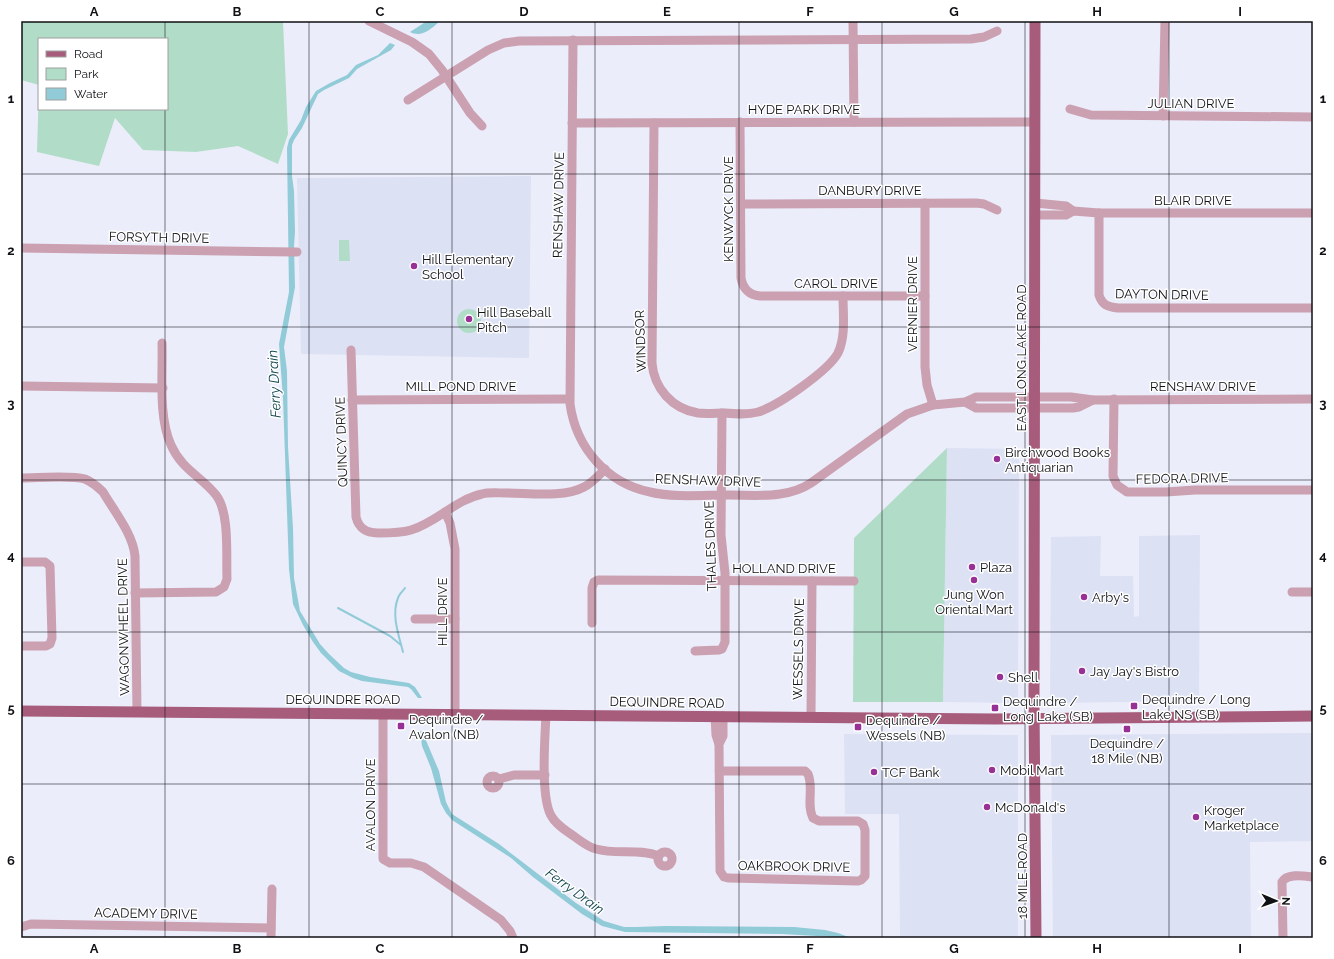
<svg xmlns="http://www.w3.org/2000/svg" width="1334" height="959" font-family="Raleway,sans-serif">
  <rect width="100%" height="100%" fill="#ebedfa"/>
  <g fill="#dde1f4">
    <path d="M531,176L529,358L301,354L297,178Z"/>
    <path d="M947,448L1019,449L1018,703L943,702Z"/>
    <path d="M1200,535L1199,701L1050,703L1051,537L1101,536L1100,576H1133L1134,617L1139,616V536Z"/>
    <path d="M1313,733V841L1250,842L1251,938H1053L1051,735Z"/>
    <path d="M844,734L1018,735V938H900L899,814H845Z"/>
  </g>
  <g fill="#b1ddc8" fill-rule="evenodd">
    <path d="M21,21H283L288,134L278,164L238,146L196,152L143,150L115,118L99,166L37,152L39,85L21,80ZM39,39H167V109H39Z"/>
    <path d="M339,240H349L350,261H339Z"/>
    <circle cx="469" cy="321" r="12"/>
    <path d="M947,448L943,702H853L854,538Z"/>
  </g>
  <g fill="#90cbd7">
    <path d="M427,21H440C431,29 422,38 410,32Z"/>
    <path d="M390,43L395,45L391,50L357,69L349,78L324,90L318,94L302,128L294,140L292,145V176L294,191L295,232L294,247L295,287L284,347L287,371L288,447L293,528L294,578L300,611L320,644L329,654L344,668L351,672L370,677L409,683L415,687L422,698H418L411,689L408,687L362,681L353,678L339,671L321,653L313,642L303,625L293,604L289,569L283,398L279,344L289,292L287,148L289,140L301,120L306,107L316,91L330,83L347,75L356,65L378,55Z"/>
    <path d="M420,731L424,732L425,738L439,771L446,802L452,814L499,844L576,903L604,921L624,927H636L666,926L794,927L825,930L838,933L851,938L782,934L625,932L602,926L582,914L533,877L511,858L452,820L446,813L441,804L431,768L422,746Z"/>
  </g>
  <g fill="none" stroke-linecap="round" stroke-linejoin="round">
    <g stroke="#90cbd7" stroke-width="2">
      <path d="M338,608L390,636L401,645"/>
      <path d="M403,652C399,636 391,615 398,598C399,594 403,591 405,588"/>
    </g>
    <g stroke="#cba0b0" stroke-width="9">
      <path d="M369,21L412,42L429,54L442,70L470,113L482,126"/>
      <path d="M853,21L854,122"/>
      <path d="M573,40L570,404C576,447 606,483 650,492C675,498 703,495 729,495C757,495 787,499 811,483L907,414L933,405L965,402L976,397H1071L1093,400L1313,399"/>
      <path d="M408,100L488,50L504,43L519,41L971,39L984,37L997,31"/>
      <path d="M1070,109L1091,115L1313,117"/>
      <path d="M1163,116L1165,21"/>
      <path d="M740,122L741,278C743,289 749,295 760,296H925"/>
      <path d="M572,123L1035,122"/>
      <path d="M654,123L652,363C654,388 672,409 698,413C707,414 716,413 725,413C736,414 747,415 758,412C778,406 829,370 838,353C846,336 843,314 843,296"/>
      <path d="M925,203V367L927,385L933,405"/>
      <path d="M741,204L976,203L984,204L997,210"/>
      <path d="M1073,211L1099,213H1313"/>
      <path d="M1099,213V295C1102,305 1108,307 1118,308H1313"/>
      <path d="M1035,215H1066L1073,211L1066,206L1035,203"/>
      <path d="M21,248L297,252"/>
      <path d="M351,350L356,517C359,529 367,533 378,533C389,533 401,533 411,530C437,522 455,500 482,494C489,492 498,493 506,493C529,493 564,498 584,487C592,483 598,476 605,469"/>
      <path d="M21,386L163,388"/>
      <path d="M1114,399L1113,476L1117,485L1127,492H1166L1195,490H1313"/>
      <path d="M352,400L569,399"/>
      <path d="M965,402L976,408H1073L1079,407L1093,400"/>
      <path d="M21,478C37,478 71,475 85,479C92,482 98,487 103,492C114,511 133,534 135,556L137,712"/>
      <path d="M445,512L450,523L455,549V714"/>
      <path d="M21,562H45L50,566L52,638L50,644L46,646H21"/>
      <path d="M1292,592H1313"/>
      <path d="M135,593L216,592L224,587L227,579C226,556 230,513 216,495C201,476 182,470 171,445C158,416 163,375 162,343"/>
      <path d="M415,619H455"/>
      <path d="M592,623V588L594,582L598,580L854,581"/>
      <path d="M695,651L719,650L722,649L725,642V573L721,535L722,413"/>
      <path d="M383,713V859L390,863H411L424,867L501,920L510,931L513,938"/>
      <path d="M546,715C545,737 540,800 552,817C557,826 567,831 575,837C581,841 588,847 596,849C616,855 639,848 659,856"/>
      <path d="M715,716L716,735L719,744"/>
      <path d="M811,717L812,581"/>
      <path d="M719,771H805L808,774C814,788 806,805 813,818L819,821H858L863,824L865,830V876L861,880L858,881L728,878L724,877L720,871L719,744L723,736V716"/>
      <circle cx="493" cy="782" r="6"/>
      <path d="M499,779L514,775H545"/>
      <circle cx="665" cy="859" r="7"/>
      <path d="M21,927L31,924L271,928"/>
      <path d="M271,938L272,889"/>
      <path d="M1283,938L1282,882C1287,873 1304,876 1313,877"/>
    </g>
    <g stroke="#a75c7b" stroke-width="11">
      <path d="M1035,21L1034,704L1036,938"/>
      <path d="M21,711L995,719L1313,716"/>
    </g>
  </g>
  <path fill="none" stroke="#101115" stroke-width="1" stroke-opacity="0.55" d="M165,21V39M309,21V938M452,21V938M595,21V938M739,21V938M882,21V938M1025,21V938M1169,21V938M165,109V938M21,174H1313M21,327H1313M21,480H1313M21,632H1313M21,784H1313"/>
  <g fill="#973196" stroke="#fff" stroke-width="1.5">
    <circle cx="414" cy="266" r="4"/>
    <circle cx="469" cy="319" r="4"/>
    <circle cx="997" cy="459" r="4"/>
    <circle cx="972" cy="567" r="4"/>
    <circle cx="974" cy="580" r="4"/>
    <circle cx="1084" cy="597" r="4"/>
    <circle cx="1082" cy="671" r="4"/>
    <circle cx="1000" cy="677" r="4"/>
    <rect x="1130" y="702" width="8" height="8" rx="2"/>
    <rect x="991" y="704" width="8" height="8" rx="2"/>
    <rect x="397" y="722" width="8" height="8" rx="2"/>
    <rect x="854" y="723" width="8" height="8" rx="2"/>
    <rect x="1123" y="725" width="8" height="8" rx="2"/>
    <circle cx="992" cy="770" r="4"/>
    <circle cx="874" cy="772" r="4"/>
    <circle cx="987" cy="807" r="4"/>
    <circle cx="1196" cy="817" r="4"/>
  </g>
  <g text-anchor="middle" stroke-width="3" stroke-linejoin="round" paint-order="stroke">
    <g font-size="13" fill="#101115" stroke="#fff">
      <text x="1191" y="108">JULIAN DRIVE</text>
      <text x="804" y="114">HYDE PARK DRIVE</text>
      <text x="870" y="195">DANBURY DRIVE</text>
      <text x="1193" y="205">BLAIR DRIVE</text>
      <text transform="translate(558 205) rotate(-89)" y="5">RENSHAW DRIVE</text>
      <text transform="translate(728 209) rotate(-90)" y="5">KENWYCK DRIVE</text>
      <text transform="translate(159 237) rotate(1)" y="5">FORSYTH DRIVE</text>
      <text x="836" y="288">CAROL DRIVE</text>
      <text transform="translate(1162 294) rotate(1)" y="5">DAYTON DRIVE</text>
      <text transform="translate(912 304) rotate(-90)" y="5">VERNIER DRIVE</text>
      <text transform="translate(640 341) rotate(-92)" y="5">WINDSOR</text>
      <text transform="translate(1021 358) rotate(-90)" y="5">EAST LONG LAKE ROAD</text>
      <text x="461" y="391">MILL POND DRIVE</text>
      <text x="1203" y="391">RENSHAW DRIVE</text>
      <text transform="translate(341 442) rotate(-92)" y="5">QUINCY DRIVE</text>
      <text transform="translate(1182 478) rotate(-1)" y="5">FEDORA DRIVE</text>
      <text transform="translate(708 480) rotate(2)" y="5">RENSHAW DRIVE</text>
      <text transform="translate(710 546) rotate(-92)" y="5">THALES DRIVE</text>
      <text x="784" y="573">HOLLAND DRIVE</text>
      <text transform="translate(442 612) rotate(-90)" y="5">HILL DRIVE</text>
      <text transform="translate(123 627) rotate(-91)" y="5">WAGONWHEEL DRIVE</text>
      <text transform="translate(798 649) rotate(-89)" y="5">WESSELS DRIVE</text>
      <text x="343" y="704">DEQUINDRE ROAD</text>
      <text transform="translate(667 702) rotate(1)" y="5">DEQUINDRE ROAD</text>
      <text transform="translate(370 805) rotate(-90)" y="5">AVALON DRIVE</text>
      <text transform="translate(794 866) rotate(1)" y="5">OAKBROOK DRIVE</text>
      <text transform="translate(1022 876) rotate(-90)" y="5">18 MILE ROAD</text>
      <text transform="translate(146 913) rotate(1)" y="5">ACADEMY DRIVE</text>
    </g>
    <g font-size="13" fill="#101115" stroke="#fff" text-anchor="start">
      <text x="422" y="264">Hill Elementary<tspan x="422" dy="15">School</tspan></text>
      <text x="477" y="317">Hill Baseball<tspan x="477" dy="15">Pitch</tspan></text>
      <text x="1005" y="457">Birchwood Books<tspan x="1005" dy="15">Antiquarian</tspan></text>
      <text x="980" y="572">Plaza</text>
      <text x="974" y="599" text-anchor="middle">Jung Won<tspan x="974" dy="15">Oriental Mart</tspan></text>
      <text x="1092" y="602">Arby's</text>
      <text x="1090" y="676">Jay Jay's Bistro</text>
      <text x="1008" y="682">Shell</text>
      <text x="1142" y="704">Dequindre / Long<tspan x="1142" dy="15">Lake NS (SB)</tspan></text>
      <text x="1003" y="706">Dequindre /<tspan x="1003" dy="15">Long Lake (SB)</tspan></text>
      <text x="409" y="724">Dequindre /<tspan x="409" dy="15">Avalon (NB)</tspan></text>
      <text x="866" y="725">Dequindre /<tspan x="866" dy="15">Wessels (NB)</tspan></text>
      <text x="1127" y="748" text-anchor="middle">Dequindre /<tspan x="1127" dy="15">18 Mile (NB)</tspan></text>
      <text x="1000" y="775">Mobil Mart</text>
      <text x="882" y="777">TCF Bank</text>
      <text x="995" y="812">McDonald's</text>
      <text x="1204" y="815">Kroger<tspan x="1204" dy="15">Marketplace</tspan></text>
    </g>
    <g font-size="14" font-style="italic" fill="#0d434d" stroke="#fff">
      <text transform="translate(274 384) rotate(-93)" y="5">Ferry Drain</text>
      <text transform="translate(575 891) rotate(36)" y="5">Ferry Drain</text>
    </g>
  </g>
  <rect width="1334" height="959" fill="none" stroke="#ffffff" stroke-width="44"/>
  <rect x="38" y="38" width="130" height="72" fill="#ffffff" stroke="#9fa0a1"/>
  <rect x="46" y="51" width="20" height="6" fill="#a75c7b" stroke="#9fa0a1"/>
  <text x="74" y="58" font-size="12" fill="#101115">Road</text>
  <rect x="46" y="68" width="20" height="12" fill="#b1ddc8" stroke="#9fa0a1"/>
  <text x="74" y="78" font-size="12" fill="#101115">Park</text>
  <rect x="46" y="88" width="20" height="12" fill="#90cbd7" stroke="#9fa0a1"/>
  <text x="74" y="98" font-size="12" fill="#101115">Water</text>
  <g transform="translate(1276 901) rotate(92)" stroke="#ffffff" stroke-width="3" paint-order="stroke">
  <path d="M0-3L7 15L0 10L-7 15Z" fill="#101115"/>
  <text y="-6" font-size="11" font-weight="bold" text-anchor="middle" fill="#101115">N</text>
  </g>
  <rect x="22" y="22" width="1290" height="915" fill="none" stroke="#101115" stroke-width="1.5"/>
  <g font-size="13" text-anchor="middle" font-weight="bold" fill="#101115">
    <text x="94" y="16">A</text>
    <text x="237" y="16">B</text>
    <text x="380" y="16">C</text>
    <text x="524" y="16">D</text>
    <text x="667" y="16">E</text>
    <text x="810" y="16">F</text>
    <text x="954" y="16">G</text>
    <text x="1097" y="16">H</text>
    <text x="1240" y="16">I</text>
    <text x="11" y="103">1</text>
    <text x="1323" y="103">1</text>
    <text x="11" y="255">2</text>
    <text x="1323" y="255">2</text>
    <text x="11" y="408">3</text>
    <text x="1323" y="408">3</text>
    <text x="11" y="560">4</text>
    <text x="1323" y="560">4</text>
    <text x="11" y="713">5</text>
    <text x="1323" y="713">5</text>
    <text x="11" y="865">6</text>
    <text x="1323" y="865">6</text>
    <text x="94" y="953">A</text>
    <text x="237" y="953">B</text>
    <text x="380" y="953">C</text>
    <text x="524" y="953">D</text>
    <text x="667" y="953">E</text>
    <text x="810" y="953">F</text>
    <text x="954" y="953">G</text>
    <text x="1097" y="953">H</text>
    <text x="1240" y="953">I</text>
  </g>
</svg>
